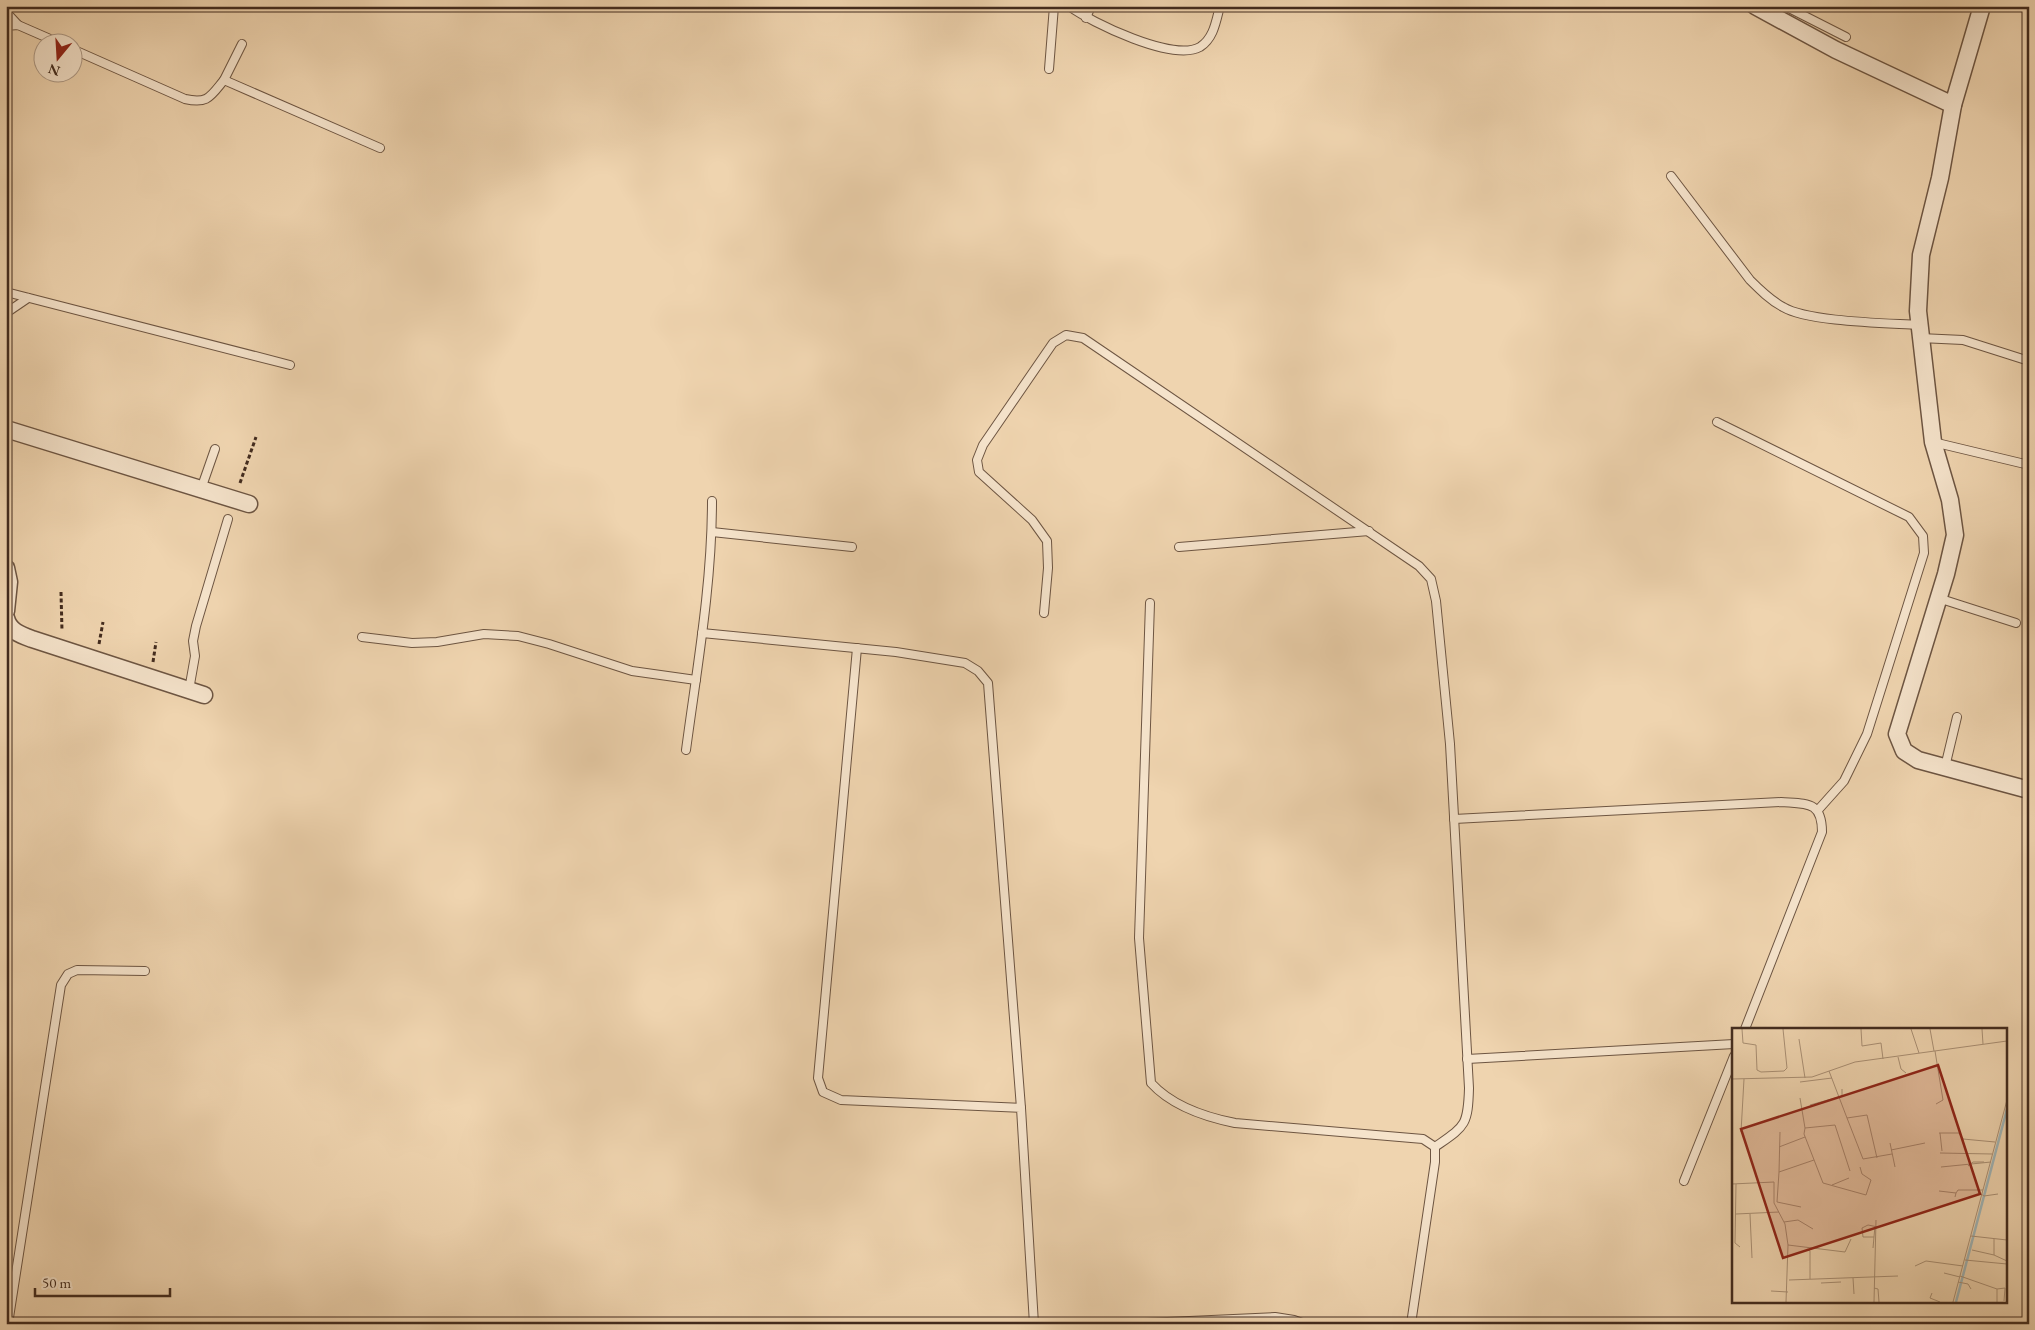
<svg xmlns="http://www.w3.org/2000/svg" width="2035" height="1330" font-family="'EB Garamond',serif">
  <rect width="100%" height="100%" fill="#efd4af"/>
  <filter id="stains"><feTurbulence type="fractalNoise" baseFrequency=".004" numOctaves="4"/><feColorMatrix values="0 0 0 0 .2 0 0 0 0 .09 0 0 0 0 .02 0 0 0 .5 -.17"/></filter>
  <radialGradient id="worn" r=".72"><stop offset=".6" stop-color="#630" stop-opacity="0"/><stop offset="1" stop-color="#630" stop-opacity=".3"/></radialGradient>
  <g fill="none" stroke-linecap="round" stroke-linejoin="round">
    <defs>
      <g id="service">
        <path d="M1069,6C1092,23 1173,62 1200,47C1214,38 1216,21 1220,6"/>
        <path d="M1785,6L1846,37"/>
        <path d="M6,12L18,25"/>
        <path d="M1086,18L1091,6"/>
        <path d="M6,26L18,25L57,42"/>
        <path d="M242,44L224,80L380,148"/>
        <path d="M72,49L185,99C208,104 210,97 224,80"/>
        <path d="M1049,69L1054,6"/>
        <path d="M1671,176L1750,280C1760,290 1770,300 1783,307C1808,322 1886,323 1918,325"/>
        <path d="M6,292L290,365"/>
        <path d="M6,313L28,298"/>
        <path d="M1920,338L1963,340L2029,361"/>
        <path d="M1717,422L1909,517L1923,536L1924,553L1867,734L1844,781L1818,810"/>
        <path d="M1933,442L2029,465"/>
        <path d="M201,489L215,449"/>
        <path d="M712,532L852,547"/>
        <path d="M1179,547L1369,531"/>
        <path d="M1938,598L2016,623"/>
        <path d="M1150,603L1139,938L1151,1083C1172,1106 1205,1117 1235,1123L1423,1139L1435,1147V1162L1411,1324"/>
        <path d="M1044,613L1048,568L1047,541L1032,520L979,472L977,460L983,445L1053,343L1066,335L1083,338L1419,566L1431,579L1436,601L1450,744L1469,1088C1468,1126 1465,1126 1435,1147"/>
        <path d="M702,633L896,652L965,663L978,671L988,683L1021,1108"/>
        <path d="M362,637L412,643L437,642L484,634L518,636L549,644L632,671L696,680"/>
        <path d="M857,648L818,1078L823,1092L841,1100L1021,1108L1034,1324"/>
        <path d="M189,690L195,656L193,641L196,626L228,519"/>
        <path d="M686,750C697,668 712,584 712,501"/>
        <path d="M1945,767L1957,717"/>
        <path d="M1454,819L1781,802C1807,804 1822,801 1822,832L1745,1029"/>
        <path d="M1467,1059L1734,1044"/>
        <path d="M1684,1181L1734,1056"/>
        <path d="M8,1324L61,985L68,974L77,970L145,971"/>
        <path d="M1123,1324L1275,1317L1294,1320L1305,1324"/>
      </g>
      <g id="minor">
        <path d="M1755,6L1836,50L1953,105"/>
        <path d="M1982,6L1953,105L1940,178L1921,255L1918,311L1933,442L1950,500L1955,535L1946,574L1897,734L1904,751L1918,760L2029,790"/>
        <path d="M6,429L249,504"/>
        <path d="M6,568L9,582L6,611"/>
        <path d="M6,618C9,631 21,635 32,639L204,695"/>
      </g>
    </defs>
    <use href="#service" stroke="#6d5542" stroke-width="10"/>
    <use href="#minor" stroke="#6d5542" stroke-width="19"/>
    <g stroke="#422b1e" stroke-width="3" stroke-dasharray="4 2.5" stroke-linecap="butt">
      <path d="M240,483L256,437"/>
      <path d="M61,592L62,631"/>
      <path d="M99,644L103,622"/>
      <path d="M153,662L156,642"/>
    </g>
    <use href="#service" stroke="#f5e3cb" stroke-width="8"/>
    <use href="#minor" stroke="#f5e3cb" stroke-width="16"/>
  </g>
  <g transform="translate(1732 1028)">
    <rect width="275" height="275" fill="#efd4af"/>
    <path fill="none" stroke="#a0b5b7" stroke-width="2.5" d="M224,274L275,81"/>
    <path fill="none" stroke="#aa9075" stroke-width="1" d="M10,1L11,15L24,17L25,42L29,44L52,43L55,40L51,1M129,1L130,18L149,15L151,31M179,1L187,25M198,1L202,23M250,1L251,16M67,11L73,50M203,23L211,72L204,76M166,29L169,41L174,45M97,43L115,90L135,87L145,130M0,51L80,49L123,34L275,13M68,54L100,50M68,70L73,100L103,97L118,143M78,77L110,68V61M115,90L131,131L160,126M73,100L72,106L91,155L134,167L139,152L130,146L128,139M9,104L12,51M48,104L47,144L82,132M207,105H227L231,111L263,114M208,105L210,123M158,115L163,139M47,119L73,109M159,122L193,115M208,125L260,126M236,138L241,134H252M209,139L259,134M47,144L45,174L69,179M0,156L42,154V175L53,196L56,217L54,274M4,156L3,215L8,219M100,157L117,150M207,163L224,165L223,169M246,164L252,168L266,166M224,165L226,162H251M4,186L47,184M18,186L20,230M52,194L66,192L81,201M239,208L275,212M142,209H131L130,200L136,197L146,199M262,211V227L275,233M56,217L113,224L119,211M141,220L143,198M75,221L78,223V251M240,222L262,227M233,232L275,236M183,238L194,233L231,238M212,245L228,249M228,248L265,261V274M121,250L122,266M57,252L166,248M226,254L236,256L239,261M89,255L109,254M142,260L146,261L147,274M265,261L273,260L272,273M39,263L56,264M200,265L198,270L208,274M142,274L144,192M221,274L275,72"/>
    <path fill="#8f2418" fill-opacity="0.15" stroke="#8f2418" stroke-width="2.5" d="M206,37L248,166L51,230L9,101Z"/>
    <rect width="275" height="275" fill="none" stroke="#422b1e" stroke-width="2.5"/>
  </g>
  <rect width="2035" height="1330" fill="none" stroke="#efd4af" stroke-width="25"/>
  <rect x="8" y="8" width="2020" height="1315" fill="none" stroke="#422b1e" stroke-width="2.5"/>
  <rect x="12" y="12" width="2010" height="1305" fill="none" stroke="#422b1e"/>
  <g transform="translate(58 58) rotate(198)"><circle r="24" fill="#f5e3cb" stroke="#ad9986"/>
  <path d="M0-4L9 19L0 12L-9 19Z" fill="#8f2418"/>
  <text y="-8" font-size="14" font-weight="bold" text-anchor="middle" fill="#422b1e">N</text>
  </g>
  <path d="M35 1288v8h135v-8" fill="none" stroke="#422b1e" stroke-width="2.5"/>
  <text x="42" y="1288" font-size="15" fill="#422b1e" stroke="#f5e3cb" stroke-width="4" paint-order="stroke">50 m</text>
  <rect width="100%" height="100%" filter="url(#stains)"/>
  <rect width="100%" height="100%" fill="url(#worn)"/>
</svg>
